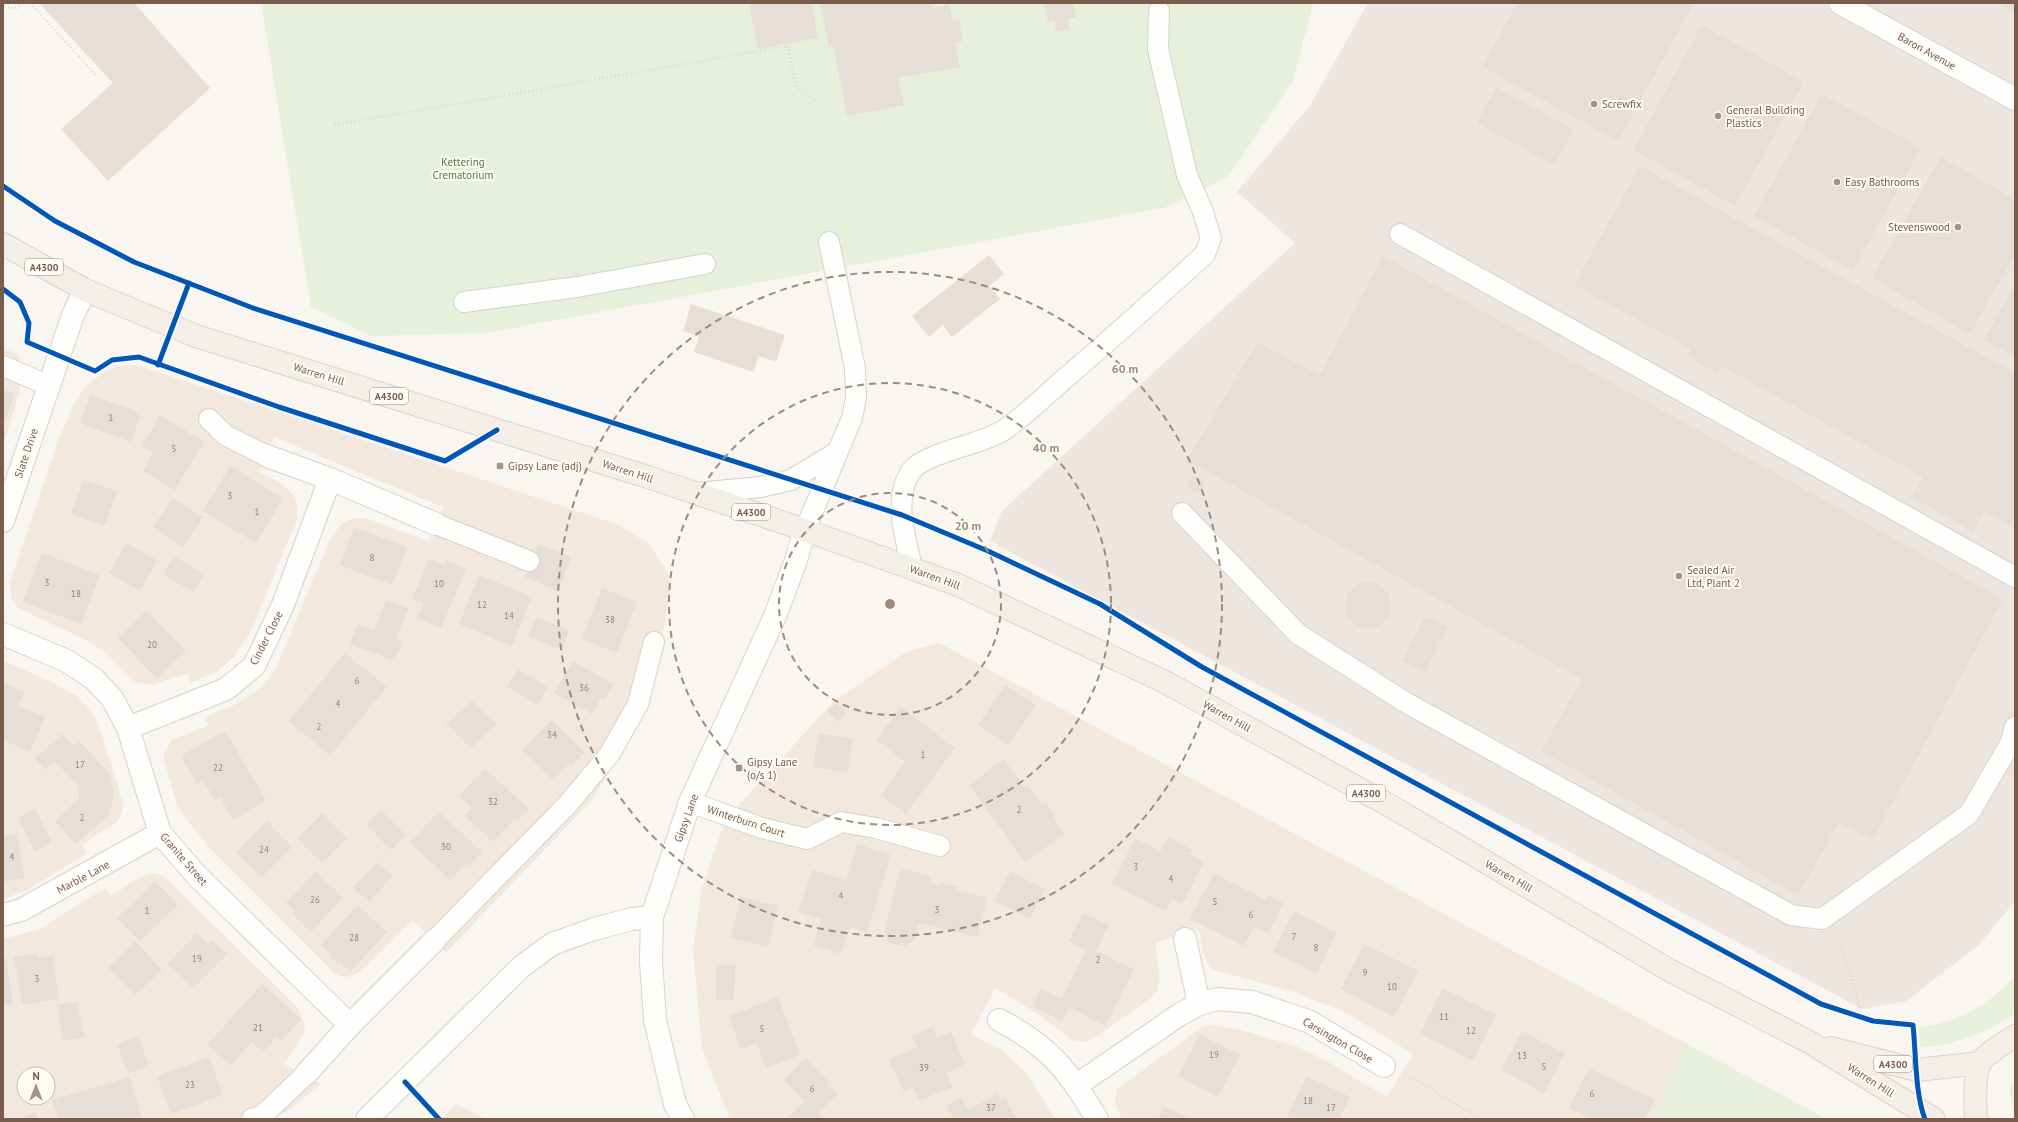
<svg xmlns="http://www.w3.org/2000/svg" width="2018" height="1122" font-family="'PT Sans',sans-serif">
  <rect width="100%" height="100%" fill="#f9f5f0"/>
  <g fill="#f2e8de" fill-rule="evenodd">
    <path d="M3,348L19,355L20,390L3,446Z"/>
    <path d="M128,365L140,366L619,525L649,544L669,575L671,586L660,653L648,699L628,743L591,801L446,953L413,920L361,971L352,976L343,977L334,973L212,850L193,828L177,806L163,756L171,740L208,726L205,717L236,704L262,687L275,670L327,547L334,533L343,523L355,518H366L429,542L443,507L274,437L259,472L280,483L293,494L297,506V519L251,631L233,658L216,672L190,683L188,673L151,685L135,682L106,653L90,642L18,608L12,600L10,582L60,436L76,400L88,384L106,371L116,366Z"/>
    <path d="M939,643L1687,1044L1653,1119H1122L1118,1111L1115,1100L1117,1089L1202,1027L1214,1025L1245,1031L1298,1047L1330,1063L1387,1097L1413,1054L1343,1011L1294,992L1211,969L1203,953L1199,930L1155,943L1160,978L1157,991L1152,997L1098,1036L1085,1042L1073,1041L1035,1012L995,988L971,1035L1001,1049L1027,1074L1055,1119H730L702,1048L693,949L702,887L721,832L737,807L834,701L906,652Z"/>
    <path d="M3,661L52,682L75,695L91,711L99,726L123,803L122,812L118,821L82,845L87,853L28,890L3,899Z"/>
    <path d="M153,873L164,876L298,1008L305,1026L302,1038L284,1064L321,1084L288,1111L269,1119H3V939L40,929L105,888L111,896L142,876ZM24,1074H48V1098H24Z"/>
    <path d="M456,1104L486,1119H440Z"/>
  </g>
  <path fill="#ede5e0" d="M1368,3H2015V901L1978,946L1906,1001L1862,1009L990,541L1002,511L1295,243L1237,192L1309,107Z"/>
  <g fill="#e7f0db">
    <path d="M261,3H1313L1293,81L1228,177L1164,208L486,333L371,336L311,307Z"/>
    <path d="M2015,976V1014C1986,1033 1955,1046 1920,1047L1919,1028C1962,1020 1985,1008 2015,976Z"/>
    <path d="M1687,1044L1827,1119H1653Z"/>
    <path d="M2015,1079V1119L2009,1087Z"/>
  </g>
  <g fill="#e6ded7">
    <path d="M39,3H134L210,88L108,181L61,129L113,83Z"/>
    <path d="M749,3H812L818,38L758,49Z"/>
    <path d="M820,3H932L933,8L949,5L953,21L959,20L963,41L955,42L960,67L898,78L904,105L847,116L833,46L829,47Z"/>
    <path d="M1044,3H1073L1076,17L1068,19L1070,29L1056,32L1054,21L1048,22Z"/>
    <path d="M1517,3H1694L1618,141L1482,67Z"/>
    <path d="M1998,3H2015V13Z"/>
    <path d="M1702,25L1804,82L1735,206L1633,150Z"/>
    <path d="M1496,88L1574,129L1554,165L1477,123Z"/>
    <path d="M1822,94L1921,148L1853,271L1754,216Z"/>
    <path d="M1941,157L2015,199V254L1970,334L1872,278Z"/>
    <path d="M1640,166L2015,373V519L2011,526L1984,511L1973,531L1912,497L1923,477L1721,366L1717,373L1687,356L1691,349L1574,285Z"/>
    <path d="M989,255L1004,274L989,286L1000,299L952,337L943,325L929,337L912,316Z"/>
    <path d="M1383,256L2003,599L1873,839L1839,823L1798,895L1541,751L1582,679L1187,460L1257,343L1320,375Z"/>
    <path d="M2015,285V357L1984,340Z"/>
    <path d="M691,304L785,335L776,362L759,356L753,372L694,352L699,336L683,331Z"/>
    <path d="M3,389L15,394L3,426Z"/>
    <path d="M90,395L141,413L131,442L80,423Z"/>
    <path d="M160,415L204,442L175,490L143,471L153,453L142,446Z"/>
    <path d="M230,466L283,498L256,543L203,511Z"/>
    <circle cx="1196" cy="484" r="8"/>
    <path d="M83,480L117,491L105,525L71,514Z"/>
    <path d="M173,498L203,517L183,547L153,527Z"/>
    <path d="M354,527L407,547L392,585L340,565Z"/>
    <path d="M126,543L157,560L140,591L109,573Z"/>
    <path d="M538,544L571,557L558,591L525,577Z"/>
    <path d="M42,553L100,575L81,624L23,602Z"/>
    <path d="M174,556L204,575L193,592L163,574Z"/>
    <path d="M429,559L444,565L446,560L466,569L441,628L417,618L424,603L412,599Z"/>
    <path d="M479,575L532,597L512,646L459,624Z"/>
    <circle cx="1368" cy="605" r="23"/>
    <path d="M602,588L637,602L617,653L582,639Z"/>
    <path d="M386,600L408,608L396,639L402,642L395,661L350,644L358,624L374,631Z"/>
    <path d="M146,611L186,651L157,679L118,638Z"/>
    <path d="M1425,616L1448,627L1425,672L1402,661Z"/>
    <path d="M536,617L569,630L562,650L528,637Z"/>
    <path d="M345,653L387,687L330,756L289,721Z"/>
    <path d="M573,661L613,684L604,700L601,698L592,714L554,693Z"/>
    <path d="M518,669L548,687L538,705L507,687Z"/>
    <path d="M3,683L24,692L18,706L45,717L30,752L3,740Z"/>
    <path d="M1005,685L1036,705L1008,745L978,725Z"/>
    <path d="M472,700L497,724L471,749L446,724Z"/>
    <path d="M837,703L846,713L837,722L827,711Z"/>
    <path d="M901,707L955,748L906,814L881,795L905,762L876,740Z"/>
    <path d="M551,720L585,752L572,765L569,764L553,780L522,751Z"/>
    <path d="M225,731L266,800L233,820L220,797L215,800L203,780L197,784L181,756Z"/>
    <path d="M819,733L853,739L847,773L813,767Z"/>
    <path d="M62,734L73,745L78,740L109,773L114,794L109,815L76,844L55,821L79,799L78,786L55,761L45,770L35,758Z"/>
    <path d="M1004,759L1024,787L1027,784L1042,804L1045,802L1056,816L1053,818L1064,834L1025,862L969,785Z"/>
    <path d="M485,768L529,809L517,821L515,819L493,842L465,816L472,808L459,796Z"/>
    <path d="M35,809L52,843L35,852L18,818Z"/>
    <path d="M381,810L406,835L391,850L366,824Z"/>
    <path d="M439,811L482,852L469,866L466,863L450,880L410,842Z"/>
    <path d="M322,813L347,838L322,863L297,839Z"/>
    <path d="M267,821L292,847L262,877L236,853Z"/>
    <path d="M17,833L25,878L3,882V836Z"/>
    <path d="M1168,837L1192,850L1189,854L1204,861L1182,905L1172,899L1165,911L1112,884L1135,838L1161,851Z"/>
    <path d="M857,844L891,855L867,933L850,927L841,954L813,945L821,919L798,912L812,870L846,880Z"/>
    <path d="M378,862L393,876L369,902L353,888Z"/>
    <path d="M900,868L930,876L929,883L940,886V883L958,887L957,890L987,898L977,937L919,923L915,939L905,946L889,943L884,932Z"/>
    <path d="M315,871L343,897L311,932L292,914L295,911L286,903Z"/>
    <path d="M1010,871L1045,889L1030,919L995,901Z"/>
    <path d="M1214,873L1266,900L1268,895L1284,903L1268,933L1254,926L1244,946L1190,919Z"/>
    <path d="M155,881L178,905L140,941L117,918Z"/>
    <path d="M741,897L778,906L768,947L731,938Z"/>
    <path d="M358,905L387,932L350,972L340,962L338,964L329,956L331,954L321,945Z"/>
    <path d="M1294,911L1336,933L1317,973L1273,952Z"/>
    <path d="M1083,913L1109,925L1096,951L1134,969L1105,1026L1069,1007L1062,1021L1032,1006L1041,989L1062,999L1086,950L1069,941Z"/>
    <path d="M197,933L208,944L212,940L227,954L193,989L167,964Z"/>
    <path d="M135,941L162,970L135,995L108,967Z"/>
    <path d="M1364,944L1418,971L1394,1017L1341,989Z"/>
    <path d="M38,954V958L53,956L59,999L22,1005L14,957Z"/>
    <path d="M6,957L13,1004L3,1006V958Z"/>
    <path d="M716,965H735L734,1000L716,999Z"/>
    <path d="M262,984L301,1019L281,1041L277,1037L263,1052L252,1042L230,1066L207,1045Z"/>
    <path d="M1443,988L1496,1015L1473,1061L1420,1033Z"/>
    <path d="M778,997L800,1055L766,1068L757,1043L741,1049L729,1016Z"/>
    <path d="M77,1002L84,1037L63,1041L57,1005Z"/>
    <path d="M932,1027L937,1038L951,1032L965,1064L946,1073L952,1087L919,1101L913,1087L904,1092L889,1060L917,1047L912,1036Z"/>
    <path d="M1522,1031L1565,1053L1544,1093L1501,1070Z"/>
    <path d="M1200,1034L1240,1055L1218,1097L1178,1076Z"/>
    <path d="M138,1036L149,1066L128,1073L117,1044Z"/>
    <path d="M209,1057L223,1095L171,1114L157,1076Z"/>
    <path d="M806,1058L829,1082L827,1084L838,1095L819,1113L825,1119H786L805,1101L783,1080Z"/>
    <path d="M1589,1068L1655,1100L1645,1119H1591L1569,1108Z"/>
    <path d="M1307,1076L1350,1097L1339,1119H1294L1287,1116Z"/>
    <path d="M130,1077L142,1119H58L52,1100Z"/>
    <path d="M997,1094L1000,1100L1005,1098L1017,1119H954L946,1106L961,1097L968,1110Z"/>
    <path d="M1164,1106L1191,1119H1158Z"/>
    <path d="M35,1112L39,1119H21Z"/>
  </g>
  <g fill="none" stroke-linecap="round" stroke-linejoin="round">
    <defs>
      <g id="service">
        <path d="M1400,234L2015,577"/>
        <path d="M464,302L577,287L705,264"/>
        <path d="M3,366L50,386"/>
        <path d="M209,419L225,435L267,456"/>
        <path d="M696,493L761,487L791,480L837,452"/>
        <path d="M1182,513L1298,634L1405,702L1791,915L1822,919L1969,814L2010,744L2015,727"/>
        <path d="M436,524L529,561"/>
        <path d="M805,530L852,418L856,397L855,368L829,242"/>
        <path d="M912,568C906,538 892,500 911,471C925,452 984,445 1007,428C1026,414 1044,397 1062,381C1111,339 1158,297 1205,254L1211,238L1203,212L1187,175L1158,49L1159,11"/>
        <path d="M690,802L762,828L807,839L841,822L876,828L940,846"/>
        <path d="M434,941L567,805L609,755L638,704L654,642"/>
        <path d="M252,1119L263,1115L306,1074"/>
      </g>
      <g id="minor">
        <path d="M1840,3L2015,99"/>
        <path d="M267,456L330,479L436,524"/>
        <path d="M3,521L73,315L85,290"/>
        <path d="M3,634L67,661L94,679L112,698L128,728L160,833L198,877L350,1025"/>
        <path d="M128,728L226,689L254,666L283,605L330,479"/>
        <path d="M3,915L21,910L160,833"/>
        <path d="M1185,939L1199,1004"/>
        <path d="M999,1020C1049,1046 1069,1071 1097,1119"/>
        <path d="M306,1074L350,1025L434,941"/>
        <path d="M1077,1085L1179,1015L1199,1004L1218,999L1252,1002L1308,1021L1384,1066"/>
      </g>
      <path id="tertiary" d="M367,1119L521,967L552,944L594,929L632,919L652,917"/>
      <path id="secondary" d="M683,1119L675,1104L655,1020L651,961L652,917L690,802L775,616L795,563L805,530"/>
      <g id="primary">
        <path d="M3,244L85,290L196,336L648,477L805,530L958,585L1165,682L1394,808L1669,970L1809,1042L1934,1119"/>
        <path d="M1830,1048L1917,1070L1980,1063"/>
        <path d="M1976,1119C1975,1106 1974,1074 1980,1063C1985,1054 2006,1042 2015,1036"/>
      </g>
    </defs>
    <use href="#service" stroke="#d7d1cb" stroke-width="22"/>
    <use href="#minor" stroke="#d7d1cb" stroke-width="24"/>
    <use href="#tertiary" stroke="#d7d1cb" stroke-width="24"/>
    <use href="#secondary" stroke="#d9d2cb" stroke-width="24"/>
    <use href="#primary" stroke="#dad1cc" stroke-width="24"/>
    <g stroke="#dcd5d0" stroke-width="2.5" stroke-dasharray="1 3" stroke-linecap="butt">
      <path d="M30,3L96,75"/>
      <path d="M4,6L15,9L23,3"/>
      <path d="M335,125L788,46L796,87L817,102"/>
      <path d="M1841,941L1862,1018"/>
      <path d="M1412,1077L1480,1119"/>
    </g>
    <use href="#service" stroke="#fefefd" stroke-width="20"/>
    <use href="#minor" stroke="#fefefd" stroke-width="22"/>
    <use href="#tertiary" stroke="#fefefd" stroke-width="22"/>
    <use href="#secondary" stroke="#fefefd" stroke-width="22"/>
    <use href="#primary" stroke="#f3eee8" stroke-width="22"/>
    <defs>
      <g id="cycleway">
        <path d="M3,186L55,221L134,262L253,308L902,515L988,551L1100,604L1202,667L1821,1004L1873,1021L1913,1025C1916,1053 1915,1094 1925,1119"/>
        <path d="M3,289L20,302L29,323L27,342L95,371L112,360L139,357L279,407L445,461L497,430"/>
        <path d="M158,365L189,283"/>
        <path d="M405,1082L439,1119"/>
      </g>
    </defs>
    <use href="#cycleway" stroke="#fffaf3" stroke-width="8"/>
    <use href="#cycleway" stroke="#0057b8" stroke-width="5"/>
  </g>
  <g fill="none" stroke="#9f8a7d" stroke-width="2" stroke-dasharray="7 5">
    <circle cx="890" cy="604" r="111"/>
    <circle cx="890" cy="604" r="221"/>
    <circle cx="890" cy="604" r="332"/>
  </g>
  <g fill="#a69286" stroke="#fffaf3" stroke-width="1.5">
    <circle cx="1594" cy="104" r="4"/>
    <circle cx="1718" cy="116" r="4"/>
    <circle cx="1837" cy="182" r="4"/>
    <circle cx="1958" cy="227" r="4"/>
    <rect x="496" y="462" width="8" height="8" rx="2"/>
    <circle cx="1679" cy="576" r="4"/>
    <rect x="735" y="764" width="8" height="8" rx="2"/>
  </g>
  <g text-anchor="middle" stroke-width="4" stroke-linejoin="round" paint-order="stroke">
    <g font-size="9" fill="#977e72">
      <text x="111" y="421">1</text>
      <text x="174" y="452">5</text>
      <text x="230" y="499">3</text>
      <text x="257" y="515">1</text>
      <text x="372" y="561">8</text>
      <text x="47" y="586">3</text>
      <text x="439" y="587">10</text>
      <text x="76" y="597">18</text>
      <text x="482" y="608">12</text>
      <text x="509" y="619">14</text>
      <text x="610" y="623">38</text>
      <text x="152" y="648">20</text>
      <text x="357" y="684">6</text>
      <text x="584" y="691">36</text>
      <text x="338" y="707">4</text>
      <text x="319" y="730">2</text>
      <text x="552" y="738">34</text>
      <text x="923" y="758">1</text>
      <text x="80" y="768">17</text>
      <text x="218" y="771">22</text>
      <text x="493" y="805">32</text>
      <text x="1019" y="813">2</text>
      <text x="82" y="821">2</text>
      <text x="446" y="850">30</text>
      <text x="264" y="853">24</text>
      <text x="12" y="860">4</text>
      <text x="1136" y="870">3</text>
      <text x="1171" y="882">4</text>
      <text x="841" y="899">4</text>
      <text x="315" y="903">26</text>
      <text x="1215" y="905">5</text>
      <text x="937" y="913">3</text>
      <text x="147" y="914">1</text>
      <text x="1251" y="918">6</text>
      <text x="1294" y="940">7</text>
      <text x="354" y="941">28</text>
      <text x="1316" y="951">8</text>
      <text x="197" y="962">19</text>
      <text x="1098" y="963">2</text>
      <text x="1365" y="976">9</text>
      <text x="37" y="982">3</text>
      <text x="1392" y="990">10</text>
      <text x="1444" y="1020">11</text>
      <text x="258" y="1031">21</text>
      <text x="762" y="1032">5</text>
      <text x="1471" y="1034">12</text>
      <text x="1214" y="1058">19</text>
      <text x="1522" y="1059">13</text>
      <text x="1544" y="1070">5</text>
      <text x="924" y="1071">39</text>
      <text x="190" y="1088">23</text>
      <text x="812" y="1092">6</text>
      <text x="1592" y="1097">6</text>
      <text x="1308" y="1104">18</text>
      <text x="991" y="1111">37</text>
      <text x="1331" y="1111">17</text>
    </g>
    <g fill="#fffaf3" stroke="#a28b7f" stroke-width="1">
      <rect x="25" y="259" width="38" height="16" rx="3"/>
      <rect x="370" y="388" width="38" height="16" rx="3"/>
      <rect x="732" y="504" width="38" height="16" rx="3"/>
      <rect x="1347" y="785" width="38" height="16" rx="3"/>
      <rect x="1874" y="1056" width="38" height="16" rx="3"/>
    </g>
    <g font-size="10" font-weight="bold" fill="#7a5c4d">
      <text x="44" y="271">A4300</text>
      <text x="389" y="400">A4300</text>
      <text x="751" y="516">A4300</text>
      <text x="1366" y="797">A4300</text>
      <text x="1893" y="1068">A4300</text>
    </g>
    <g font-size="11" fill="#7a5c4d" stroke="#fffaf3">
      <text transform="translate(1927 51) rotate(29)" y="4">Baron Avenue</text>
      <text transform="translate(319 374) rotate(17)" y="4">Warren Hill</text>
      <text transform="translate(26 453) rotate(-71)" y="4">Slate Drive</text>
      <text transform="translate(628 471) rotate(18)" y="4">Warren Hill</text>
      <text transform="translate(935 577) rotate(20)" y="4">Warren Hill</text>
      <text transform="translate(266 638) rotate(-63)" y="4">Cinder Close</text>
      <text transform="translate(1227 716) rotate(29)" y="4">Warren Hill</text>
      <text transform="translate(686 818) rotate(-70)" y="4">Gipsy Lane</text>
      <text transform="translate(746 821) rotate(18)" y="4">Winterburn Court</text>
      <text transform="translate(184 859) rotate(49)" y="4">Granite Street</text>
      <text transform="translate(1509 876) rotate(30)" y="4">Warren Hill</text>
      <text transform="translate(83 877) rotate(-28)" y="4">Marble Lane</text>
      <text transform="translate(1338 1040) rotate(30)" y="4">Carsington Close</text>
      <text transform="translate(1871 1080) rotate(32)" y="4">Warren Hill</text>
    </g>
    <g font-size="11" fill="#7a5c4d" stroke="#fffaf3" text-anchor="start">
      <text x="1602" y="108">Screwfix</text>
      <text x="1726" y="114">General Building<tspan x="1726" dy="13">Plastics</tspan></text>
      <text x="1845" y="186">Easy Bathrooms</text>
      <text x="1950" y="231" text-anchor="end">Stevenswood</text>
      <text x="508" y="470">Gipsy Lane (adj)</text>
      <text x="1687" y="574">Sealed Air<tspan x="1687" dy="13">Ltd, Plant 2</tspan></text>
      <text x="747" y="766">Gipsy Lane<tspan x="747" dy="13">(o/s 1)</tspan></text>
    </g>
    <g font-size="11" fill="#537a41" stroke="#fffaf3">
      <text x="463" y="166">Kettering<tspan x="463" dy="13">Crematorium</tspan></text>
    </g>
  </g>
  <circle cx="890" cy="604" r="6" fill="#9f8a7d" stroke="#fffaf3" stroke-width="2"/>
  <g font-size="12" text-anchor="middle" font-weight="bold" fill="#9f8a7d" stroke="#fffaf3" stroke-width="4" stroke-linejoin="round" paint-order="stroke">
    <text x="1125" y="373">60 m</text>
    <text x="1046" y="452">40 m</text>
    <text x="968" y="530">20 m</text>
  </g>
  <rect width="2018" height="1122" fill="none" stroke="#7a5c4d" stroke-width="8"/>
  <g transform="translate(36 1086)"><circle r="19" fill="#fffaf3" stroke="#cabbb1"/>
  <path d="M0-3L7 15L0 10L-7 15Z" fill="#a69286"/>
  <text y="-6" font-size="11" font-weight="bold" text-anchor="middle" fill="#7a5c4d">N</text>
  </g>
</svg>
